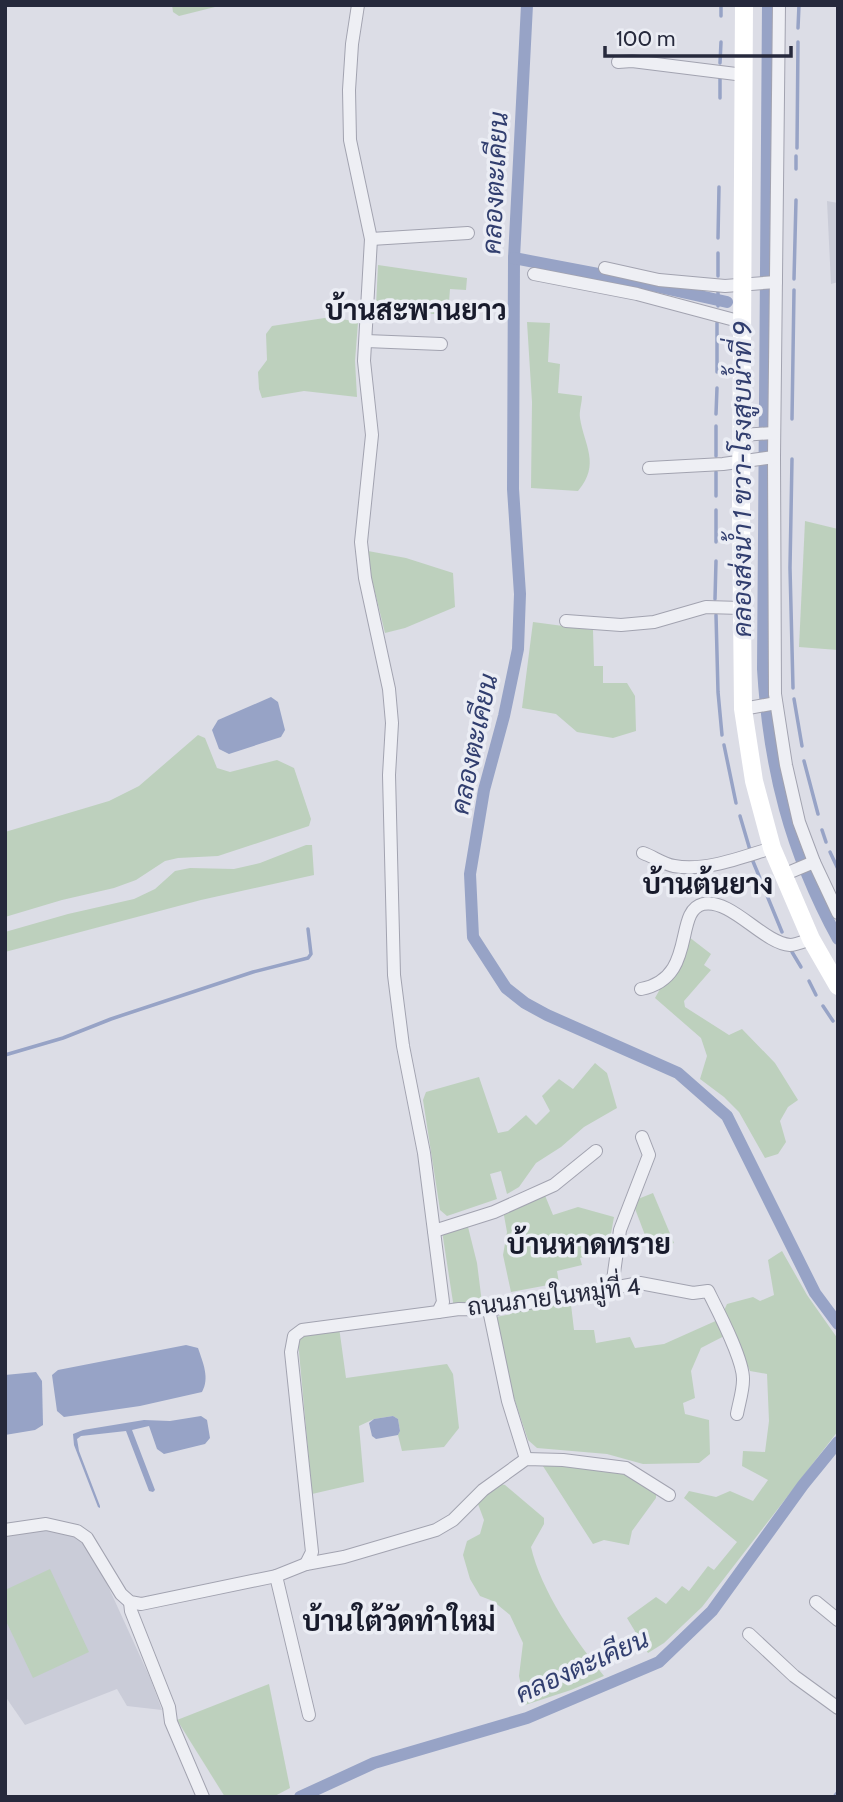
<svg xmlns="http://www.w3.org/2000/svg" width="843" height="1802" font-family="Cabin,Sarabun,sans-serif">
  <rect width="100%" height="100%" fill="#dcdde6"/>
  <g fill="#caccd8">
    <path d="M827,201L838,203V282L831,284Z"/>
    <path d="M37,1525L74,1534L92,1551L150,1678L162,1710L127,1706L117,1689L25,1725L5,1696V1528Z"/>
  </g>
  <g fill="#bdd0bd">
    <path d="M172,5H223L179,16L173,12Z"/>
    <path d="M378,265L467,278L466,290L450,289L448,316L376,306Z"/>
    <path d="M331,317L358,322L355,361L357,397L304,391L262,398L259,389L258,372L267,360L266,334L272,326Z"/>
    <path d="M527,322L550,323L548,362L560,364L558,393L582,396C582,403 579,411 580,418C584,445 601,464 578,491L531,488L532,402Z"/>
    <path d="M805,521L838,529V650L799,647Z"/>
    <path d="M368,551L406,558L453,573L455,607L405,628L385,633L370,572Z"/>
    <path d="M533,622L593,630L594,666H603V683H627L635,696L636,731L613,738L577,732L556,714L522,708Z"/>
    <path d="M198,735L205,738L217,768L230,772L277,760L294,768L311,819L309,826L218,856L178,858L165,861L136,880L114,888L62,900L5,917V832L109,801L139,786Z"/>
    <path d="M306,845H312L314,875L201,900L5,952V932L68,914L134,899L155,889L175,871L190,868L234,869L260,863Z"/>
    <path d="M689,937L711,954L704,965L711,970L684,1001L685,1007L729,1035L742,1029L775,1063L798,1100L788,1107L780,1121L786,1142L778,1154L765,1158L739,1112L724,1097L700,1079L707,1056L701,1038L655,998Z"/>
    <path d="M595,1063L607,1073L617,1108L584,1127L561,1147L536,1163L519,1187L507,1194L501,1171L490,1174L497,1199L447,1216L440,1210L423,1100L426,1092L479,1077L498,1133L508,1131L526,1115L536,1125L550,1111L542,1096L559,1079L573,1089Z"/>
    <path d="M544,1193L553,1215L578,1207L614,1217L608,1250L580,1258L582,1265L557,1271L559,1283L511,1292L503,1255L507,1232L503,1210Z"/>
    <path d="M653,1193L674,1243L651,1251L634,1206L638,1199Z"/>
    <path d="M467,1223L477,1263L483,1311L455,1315L442,1231Z"/>
    <path d="M782,1251L807,1295L838,1339V1431L702,1607L664,1643L648,1653L627,1618L656,1597L666,1604L682,1586L689,1591L708,1566L714,1570L737,1542L684,1498L689,1491L716,1497L730,1491L753,1501L768,1480L742,1466L743,1451L765,1452L769,1421L767,1374L750,1371L732,1332L701,1348L691,1371L695,1398L683,1403L685,1414L709,1420L710,1454L699,1463L643,1464L607,1454L537,1448L528,1440L506,1374L496,1317L511,1314L509,1304L570,1296L574,1330H594L596,1343L630,1337L635,1348L664,1344L720,1319L727,1304L753,1297L760,1301L774,1295L768,1260Z"/>
    <path d="M339,1327L346,1378L447,1364L453,1374L459,1428L444,1447L402,1451L398,1435L400,1431L398,1419L393,1416L374,1419L359,1426L364,1482L312,1494L298,1341L307,1331Z"/>
    <path d="M541,1463L628,1473L656,1491V1498L632,1531L629,1545L604,1540L593,1544Z"/>
    <path d="M496,1483L505,1485L544,1518V1524L531,1547C541,1591 576,1641 604,1676L571,1690L525,1705L519,1676L523,1643L510,1615L493,1601L480,1596L470,1579L463,1555L467,1541L480,1534L484,1520L478,1504L485,1492Z"/>
    <path d="M50,1569L89,1652L33,1678L5,1619V1590Z"/>
    <path d="M269,1684L290,1788L273,1797H225L177,1720Z"/>
  </g>
  <g fill="#97a3c6">
    <path d="M271,697L278,702L285,730L281,737L229,754L219,749L212,730L218,720Z"/>
    <path d="M186,1345L198,1348C203,1363 210,1378 202,1392L140,1406L64,1417L57,1411L52,1375L58,1370Z"/>
    <path d="M36,1372L42,1381L43,1425L35,1430L5,1435V1375Z"/>
    <path d="M201,1416L207,1420L210,1438L205,1444L164,1454L157,1449L149,1426L132,1430L155,1490L153,1492L149,1491L126,1431L81,1436L77,1439L79,1451L100,1506V1508L98,1507L74,1445L73,1434L83,1430L144,1420L170,1421Z"/>
    <path d="M393,1416L398,1419L400,1431L398,1435L376,1439L372,1436L369,1423L374,1419Z"/>
  </g>
  <g fill="none" stroke-linecap="round" stroke-linejoin="round">
    <g stroke="#97a3c6" stroke-width="3.5">
      <path d="M721,16V5"/>
      <path d="M798,28L799,5"/>
      <path d="M720,63L721,42"/>
      <path d="M720,98V76"/>
      <path d="M797,148L798,42"/>
      <path d="M796,169V156"/>
      <path d="M718,238L719,187"/>
      <path d="M718,276V253"/>
      <path d="M794,279L796,200"/>
      <path d="M718,306V291"/>
      <path d="M717,372V323"/>
      <path d="M716,414L717,388"/>
      <path d="M792,419L794,290"/>
      <path d="M716,456V426"/>
      <path d="M792,459L790,568L793,688"/>
      <path d="M716,496V472"/>
      <path d="M716,542V510"/>
      <path d="M715,599L716,561"/>
      <path d="M716,615L718,692L722,735"/>
      <path d="M794,699L802,746"/>
      <path d="M724,745L736,803"/>
      <path d="M804,761L818,814"/>
      <path d="M740,816L750,850"/>
      <path d="M822,830L826,842"/>
      <path d="M830,852L838,869"/>
      <path d="M752,859L782,932"/>
      <path d="M792,952L801,967"/>
      <path d="M809,981L816,995"/>
      <path d="M823,1006L833,1021"/>
      <path d="M5,1055L63,1038L111,1019L253,972L308,958L311,954L308,929"/>
      <path d="M834,1797L837,1793"/>
    </g>
    <g stroke="#97a3c6" stroke-width="12">
      <path d="M527,5L514,258L513,489L520,594L518,649L504,716L484,790L470,874L473,937L506,988L525,1003L547,1015L678,1073L727,1116L815,1293L838,1324"/>
      <path d="M768,5L763,669C769,768 790,851 838,939"/>
      <path d="M514,258L619,278L727,302"/>
      <path d="M300,1797L374,1763L527,1718L659,1662L712,1611L803,1485L838,1442"/>
    </g>
    <defs>
      <g id="street">
        <path d="M779,5L774,457L775,694L786,765L799,822L814,862L838,913"/>
        <path d="M618,62L632,61L744,75"/>
        <path d="M371,239L468,233"/>
        <path d="M605,268L659,280L725,286L776,282"/>
        <path d="M534,274L637,294L742,322"/>
        <path d="M366,341L441,344"/>
        <path d="M741,435L774,433"/>
        <path d="M649,468L723,464L774,457"/>
        <path d="M566,621L621,625L654,622L706,607L741,608"/>
        <path d="M743,709L776,703"/>
        <path d="M643,853C654,857 663,864 674,866C705,872 742,857 772,848"/>
        <path d="M783,875L814,862"/>
        <path d="M641,989C698,978 673,911 703,904C731,898 763,943 790,945C796,945 805,941 811,939"/>
        <path d="M434,1231L494,1212L554,1185L596,1151"/>
        <path d="M612,1287L620,1230L649,1155L642,1137"/>
        <path d="M489,1310L508,1401L526,1459"/>
        <path d="M438,1312L459,1309L489,1310L640,1283L693,1293L708,1291C718,1311 744,1360 743,1380C743,1391 739,1403 737,1414"/>
        <path d="M5,1530L46,1524L77,1531L87,1538L121,1594L130,1602L141,1604L276,1576L306,1564L344,1557L436,1530L453,1520L483,1490L526,1459L563,1460L626,1468L669,1495"/>
        <path d="M306,1564L312,1552L291,1352L294,1336L302,1330L438,1312L443,1302L424,1153L403,1046L394,975L389,775L392,723L389,689L365,578L361,542L372,435L364,361L371,239L350,140L349,90L352,44L358,5"/>
        <path d="M276,1576L309,1715"/>
        <path d="M130,1602L131,1611L169,1707L171,1722L203,1797"/>
        <path d="M816,1602L838,1620"/>
        <path d="M749,1634L794,1676L838,1708"/>
      </g>
    </defs>
    <use href="#street" stroke="#a2a3b0" stroke-width="14"/>
    <use href="#street" stroke="#eeeff4" stroke-width="12"/>
    <path stroke="#fff" stroke-width="18" d="M744,5L741,509L743,709L754,781L772,848L811,939L838,986"/>
  </g>
  <g text-anchor="middle" stroke-width="7" stroke-linejoin="round" paint-order="stroke">
    <g font-size="24" fill="#26293c" stroke="#ebedf4">
      <text transform="translate(554 1297) rotate(-7)" y="8">ถนนภายในหมู่ที่ 4</text>
    </g>
    <g font-size="26" font-style="italic" fill="#313e6f" stroke="#ebedf4">
      <text transform="translate(495 183) rotate(-87)" y="9">คลองตะเคียน</text>
      <text transform="translate(742 479) rotate(-90)" y="9">คลองส่งน้ำ 1 ขวา-โรงสูบน้ำที่ 9</text>
      <text transform="translate(474 744) rotate(-78)" y="9">คลองตะเคียน</text>
      <text transform="translate(582 1666) rotate(-24)" y="9">คลองตะเคียน</text>
    </g>
    <g font-size="28" font-weight="bold" fill="#181b2c" stroke="#ebedf4">
      <text x="416" y="320">บ้านสะพานยาว</text>
      <text x="708" y="894">บ้านต้นยาง</text>
      <text x="589" y="1254">บ้านหาดทราย</text>
      <text x="399" y="1631">บ้านใต้วัดทำใหม่</text>
    </g>
  </g>
  <rect width="843" height="1802" fill="none" stroke="#26293c" stroke-width="14"/>
  <path d="M605 46v10h186v-10" fill="none" stroke="#26293c" stroke-width="3.5"/>
  <text x="616" y="46" font-size="21" fill="#26293c" stroke="#ebedf4" stroke-width="5" paint-order="stroke">100 m</text>
</svg>
